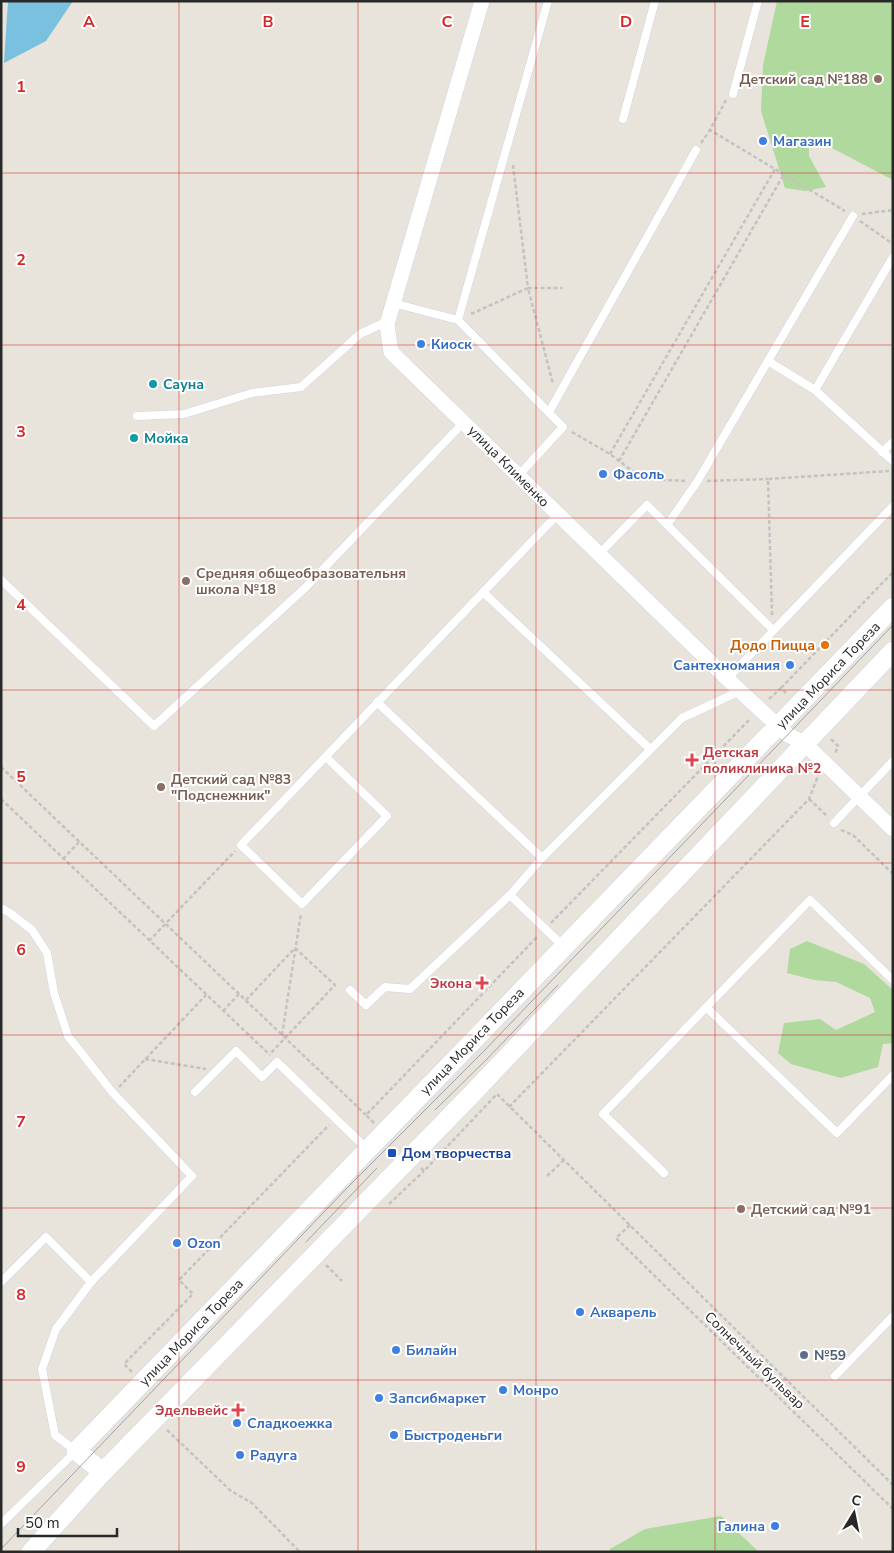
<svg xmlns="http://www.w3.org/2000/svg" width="894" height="1553" font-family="'Nunito Sans',sans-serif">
  <rect width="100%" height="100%" fill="#e9e4db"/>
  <g fill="#b0d99e">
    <path d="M777,1H893V180L809,136V156L826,187L805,191L785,188L761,111L763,65Z"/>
    <path d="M807,941L864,964L893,990V1043L883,1044L878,1067L841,1078L791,1064L778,1053L784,1023L820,1019L836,1030L875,1012L870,998L836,982L814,980L787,973L790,949Z"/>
    <path d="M721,1516L759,1552H609L610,1549L645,1529Z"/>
  </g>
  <path fill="#7ac0df" d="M8,1H73L46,41L4,63Z"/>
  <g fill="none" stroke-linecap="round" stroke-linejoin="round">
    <defs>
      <g id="service">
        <path d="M733,94L758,1"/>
        <path d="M623,119L655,1"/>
        <path d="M893,257L815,390L893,461"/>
        <path d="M393,303L458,320"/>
        <path d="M768,361L815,390"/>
        <path d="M549,412L696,150"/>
        <path d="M137,416L184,414L252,393L301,387L360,334L388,321"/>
        <path d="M882,452L893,442"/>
        <path d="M518,476L563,427L458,320L548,1"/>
        <path d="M667,525L697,482L853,216"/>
        <path d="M599,554L647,505L773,630"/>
        <path d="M1,580L154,726L305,588L464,422"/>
        <path d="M483,592L650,749"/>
        <path d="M728,678L893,506"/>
        <path d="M377,702L542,858"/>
        <path d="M326,757L387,816L302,904L241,845L558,514"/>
        <path d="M834,823L893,761"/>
        <path d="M510,895L564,947"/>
        <path d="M1,908L10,913L32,930L47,953L54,993L68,1036L113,1093L192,1176L91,1282L56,1329L42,1369L55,1435L76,1451L1,1524"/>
        <path d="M350,990L366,1005L385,987L410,989L510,895L542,858L682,718L740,691"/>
        <path d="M707,1008L837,1133L893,1075"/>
        <path d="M195,1092L236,1051L262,1077L277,1062L367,1149"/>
        <path d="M664,1173L603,1114L810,900L893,980"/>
        <path d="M1,1282L46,1237L91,1282"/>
        <path d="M835,1376L893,1316"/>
      </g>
      <path id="minor" d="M482,1L388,321L387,325L391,352L740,691L788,735L804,743L893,829"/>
      <g id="tertiary">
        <path d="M103,1472L76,1451L893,607"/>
        <path d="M31,1552L103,1472L468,1098L893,651"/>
      </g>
    </defs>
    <use href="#service" stroke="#d1d3df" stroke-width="9"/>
    <use href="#minor" stroke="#d1d3df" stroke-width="16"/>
    <use href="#tertiary" stroke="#d1d3df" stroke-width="20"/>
    <g stroke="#c3c3c3" stroke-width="2.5" stroke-dasharray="4 2.5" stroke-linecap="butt">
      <path d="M726,100L710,130L845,211"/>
      <path d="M701,143L710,130"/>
      <path d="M513,165L528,288H563"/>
      <path d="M862,214L893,210"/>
      <path d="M860,221L893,244"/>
      <path d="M471,314L528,288L553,384"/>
      <path d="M572,432L610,454L643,479L687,481"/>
      <path d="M610,454L775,169"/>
      <path d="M619,461L784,174"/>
      <path d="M707,481L768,479"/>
      <path d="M772,615L768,479L889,471"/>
      <path d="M781,688L893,572"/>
      <path d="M769,699L781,688L787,694"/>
      <path d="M831,739L838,746L835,754"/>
      <path d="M1,767L366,1115"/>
      <path d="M1,799L270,1055"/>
      <path d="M809,799L827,816"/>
      <path d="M841,830L853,835L893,874"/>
      <path d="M63,859L79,842"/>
      <path d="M551,923L750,719"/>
      <path d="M149,941L235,851"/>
      <path d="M246,1000L295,948L335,985L270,1054"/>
      <path d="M223,1011L239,994"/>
      <path d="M282,1035L301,913"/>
      <path d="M145,1059L206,1069"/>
      <path d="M119,1087L206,995"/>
      <path d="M509,1107L809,799L818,776"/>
      <path d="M374,1123L366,1115L538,936"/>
      <path d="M421,1168L424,1171L497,1094L893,1485"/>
      <path d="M547,1176L564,1160"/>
      <path d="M389,1204L424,1171"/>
      <path d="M630,1225L616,1238L893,1509"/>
      <path d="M326,1265L342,1281"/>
      <path d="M132,1372L124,1364L193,1294L179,1280L329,1125"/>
      <path d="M167,1430L231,1491L252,1503L300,1552"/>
    </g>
    <use href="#service" stroke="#fff" stroke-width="8"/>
    <use href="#minor" stroke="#fff" stroke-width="15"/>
    <use href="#tertiary" stroke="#fff" stroke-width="19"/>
    <g stroke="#9fa1b0" stroke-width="1">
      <path d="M435,1110L488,1058L558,985"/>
      <path d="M306,1242L377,1168"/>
      <path d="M1,1549L348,1187L483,1052L893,625"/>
    </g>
  </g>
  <path fill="none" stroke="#d62828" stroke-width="1" stroke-opacity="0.55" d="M179,1V1552M358,1V1552M536,1V1552M715,1V1552M1,173H893M1,345H893M1,518H893M1,690H893M1,863H893M1,1035H893M1,1208H893M1,1380H893"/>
  <g fill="#8d6e63" stroke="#fff" stroke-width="2">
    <circle cx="878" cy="79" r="5"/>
    <circle cx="186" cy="581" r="5"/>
    <circle cx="161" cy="787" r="5"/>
    <circle cx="741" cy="1209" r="5"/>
  </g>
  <g fill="#3f7fe0" stroke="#fff" stroke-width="2">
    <circle cx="763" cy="141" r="5"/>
    <circle cx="421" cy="344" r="5"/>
    <circle cx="603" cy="474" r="5"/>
    <circle cx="790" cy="665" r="5"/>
    <circle cx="177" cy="1243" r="5"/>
    <circle cx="580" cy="1312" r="5"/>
    <circle cx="396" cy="1350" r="5"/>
    <circle cx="503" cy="1390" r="5"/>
    <circle cx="379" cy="1398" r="5"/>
    <circle cx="237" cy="1423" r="5"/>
    <circle cx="394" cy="1435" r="5"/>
    <circle cx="240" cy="1455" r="5"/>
    <circle cx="775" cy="1526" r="5"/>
  </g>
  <g fill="#0f9aa8" stroke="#fff" stroke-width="2">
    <circle cx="153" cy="384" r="5"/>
    <circle cx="134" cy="438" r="5"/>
  </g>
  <circle fill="#e8710a" stroke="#fff" stroke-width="2" cx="825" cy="645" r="5"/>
  <g fill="#e0444e" stroke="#fff" stroke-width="2">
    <path d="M689.5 752.5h5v5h5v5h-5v5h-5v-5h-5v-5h5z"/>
    <path d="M479.5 975.5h5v5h5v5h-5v5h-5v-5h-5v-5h5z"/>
    <path d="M235.5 1402.5h5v5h5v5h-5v5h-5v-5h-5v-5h5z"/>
  </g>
  <rect fill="#1a4fb4" stroke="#fff" stroke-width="2" x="387" y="1148" width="10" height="10" rx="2.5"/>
  <circle fill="#5c6f8a" stroke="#fff" stroke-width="2" cx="804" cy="1355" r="5"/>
  <g text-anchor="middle" stroke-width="4" stroke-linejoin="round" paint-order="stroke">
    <g font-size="14" font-weight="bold" fill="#785e54" stroke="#fff" text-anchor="start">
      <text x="868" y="84" text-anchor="end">Детский сад №188</text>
      <text x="196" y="578">Средняя общеобразовательня<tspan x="196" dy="16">школа №18</tspan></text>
      <text x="171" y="784">Детский сад №83<tspan x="171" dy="16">"Подснежник"</tspan></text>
      <text x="751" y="1214">Детский сад №91</text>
    </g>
    <g font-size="14" font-weight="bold" fill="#366cbe" stroke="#fff" text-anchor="start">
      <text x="773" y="146">Магазин</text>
      <text x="431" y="349">Киоск</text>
      <text x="613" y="479">Фасоль</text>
      <text x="780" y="670" text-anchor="end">Сантехномания</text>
      <text x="187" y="1248">Ozon</text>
      <text x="590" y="1317">Акварель</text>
      <text x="406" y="1355">Билайн</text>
      <text x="513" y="1395">Монро</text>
      <text x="389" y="1403">Запсибмаркет</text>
      <text x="247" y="1428">Сладкоежка</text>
      <text x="404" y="1440">Быстроденьги</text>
      <text x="250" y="1460">Радуга</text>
      <text x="765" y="1531" text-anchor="end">Галина</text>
    </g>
    <g font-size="14" font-weight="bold" fill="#0d838f" stroke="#fff" text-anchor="start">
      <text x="163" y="389">Сауна</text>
      <text x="144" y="443">Мойка</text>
    </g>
    <g font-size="14" fill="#282828" stroke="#fff">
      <text transform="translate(509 466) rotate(45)" y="5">улица Клименко</text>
      <text transform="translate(828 675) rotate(-46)" y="5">улица Мориса Тореза</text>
      <text transform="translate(472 1041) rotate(-46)" y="5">улица Мориса Тореза</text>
      <text transform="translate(191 1332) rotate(-46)" y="5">улица Мориса Тореза</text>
      <text transform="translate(755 1360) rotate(44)" y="5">Солнечный бульвар</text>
    </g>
    <g font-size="14" font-weight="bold" fill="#c56008" stroke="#fff" text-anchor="end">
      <text x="815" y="650">Додо Пицца</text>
    </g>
    <g font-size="14" font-weight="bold" fill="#be3a42" stroke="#fff" text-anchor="end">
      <text x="703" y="757" text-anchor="start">Детская<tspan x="703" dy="16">поликлиника №2</tspan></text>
      <text x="472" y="988">Экона</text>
      <text x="228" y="1415">Эдельвейс</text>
    </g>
    <g font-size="14" font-weight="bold" fill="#164399" stroke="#fff" text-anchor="start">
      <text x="402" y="1158">Дом творчества</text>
    </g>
    <g font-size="14" font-weight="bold" fill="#4e5e75" stroke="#fff" text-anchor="start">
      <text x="814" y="1360">№59</text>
    </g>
  </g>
  <g font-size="16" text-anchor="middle" font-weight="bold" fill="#d62828" stroke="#fff" stroke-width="4" stroke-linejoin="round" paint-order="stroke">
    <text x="89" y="27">A</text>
    <text x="268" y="27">B</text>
    <text x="447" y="27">C</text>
    <text x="626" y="27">D</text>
    <text x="805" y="27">E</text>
    <text x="21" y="92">1</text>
    <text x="21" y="265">2</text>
    <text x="21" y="437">3</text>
    <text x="21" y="610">4</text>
    <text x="21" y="782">5</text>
    <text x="21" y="955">6</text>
    <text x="21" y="1127">7</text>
    <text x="21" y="1300">8</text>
    <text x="21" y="1472">9</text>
  </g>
  <rect width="894" height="1553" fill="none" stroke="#282828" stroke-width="5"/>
  <g transform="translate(854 1513) rotate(10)" stroke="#ffffff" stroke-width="4" paint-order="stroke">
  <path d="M0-4L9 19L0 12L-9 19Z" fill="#282828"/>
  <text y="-8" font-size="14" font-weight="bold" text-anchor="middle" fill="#282828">С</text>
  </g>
  <path d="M18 1528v8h99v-8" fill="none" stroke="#282828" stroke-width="2.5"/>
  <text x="25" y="1528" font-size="15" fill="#282828" stroke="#ffffff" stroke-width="4" paint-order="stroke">50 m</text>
</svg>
